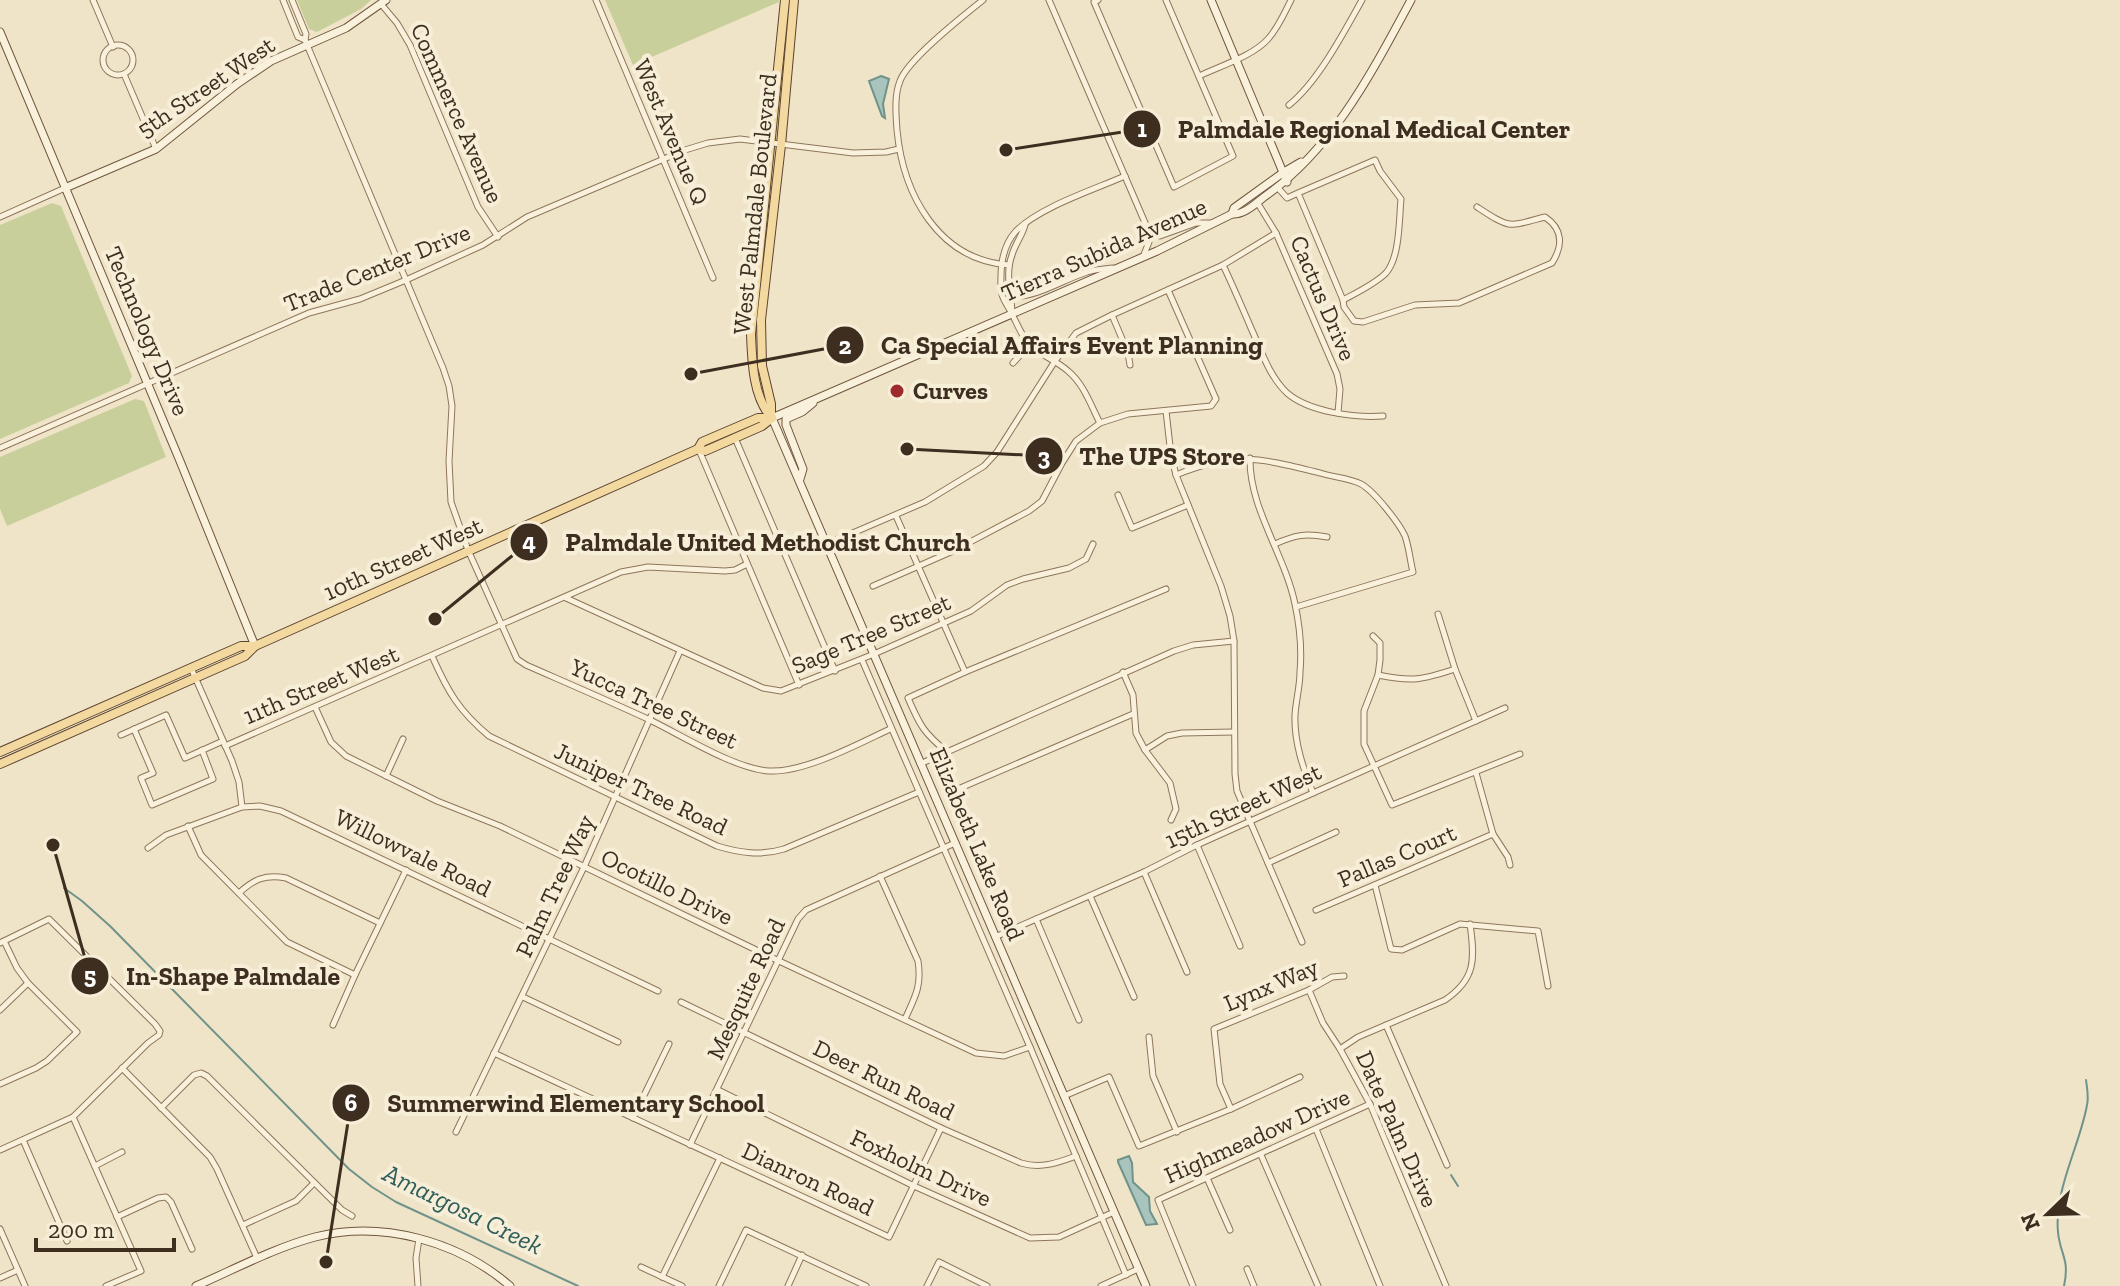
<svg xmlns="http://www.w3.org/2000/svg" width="2120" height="1286" font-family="'Zilla Slab',serif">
  <rect width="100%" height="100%" fill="#f0e4c8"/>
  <g fill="#c9cf9b">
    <path d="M297,0H371L361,9L317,32L309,29Z"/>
    <path d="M605,0H779V2L633,65Z"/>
    <path d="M52,203L61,206L132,376L129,383L0,439V225Z"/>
    <path d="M135,399L144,401L166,457L7,526L0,509V457Z"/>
  </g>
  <g fill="#a9c4bc" stroke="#6f938a" stroke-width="2">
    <path d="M881,76L889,79L883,104L885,118L882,116L869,81Z"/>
    <path d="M1129,1156L1132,1163L1133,1182L1149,1197L1150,1211L1157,1224L1146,1225L1118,1162V1160Z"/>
  </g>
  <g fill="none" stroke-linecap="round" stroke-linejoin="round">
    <g stroke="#6f938a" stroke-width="2">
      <path d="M64,888L82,901L110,926L349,1169L372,1187L396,1202L578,1286"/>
      <path d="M1451,1175L1458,1186"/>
      <path d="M2064,1286C2070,1258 2060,1255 2058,1232C2054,1190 2080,1145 2087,1105C2089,1097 2087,1088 2086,1080"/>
    </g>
    <defs>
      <g id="street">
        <path d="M93,0L113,47"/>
        <path d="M283,0L298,37L305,40"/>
        <path d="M292,0L306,34L305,40L443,368L449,386L452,406L449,461L451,502L468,550L517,659L526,665C567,683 609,701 650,720C681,735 735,769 769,771C804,773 858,744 890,729"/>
        <path d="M596,0L713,278"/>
        <path d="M983,0C963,16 908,59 900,81C894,96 896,115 897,130C903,194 938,260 1009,265"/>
        <path d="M1049,0L1149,232V242L1143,257"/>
        <path d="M1098,0L1094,2L1174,187L1233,156L1166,0"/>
        <path d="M381,4L397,23L410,45L478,207L498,237"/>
        <circle cx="118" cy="60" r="15"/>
        <path d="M124,74L156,149"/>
        <path d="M1199,76C1220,66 1253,56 1268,39C1278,28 1284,14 1291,0"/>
        <path d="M1289,105C1318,82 1344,32 1362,0"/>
        <path d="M1278,188L1287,198L1298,193L1375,160L1380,171L1401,199C1399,220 1400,257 1386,273C1375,284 1356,293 1343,300L1298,193"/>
        <path d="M1257,202L1276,233L1337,374L1340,389L1338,413"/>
        <path d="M0,217L65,188"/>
        <path d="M1150,232L1160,236L1196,223H1212"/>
        <path d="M1223,265C1233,286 1242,307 1251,328C1261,350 1269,376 1287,393C1309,412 1355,418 1383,416"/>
        <path d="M1011,297C1038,297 1062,280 1087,272C1095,269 1105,269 1113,268"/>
        <path d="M1343,300L1344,307L1354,321L1363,322L1415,305L1459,303L1552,263C1563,246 1563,229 1545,217C1507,227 1511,229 1477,207"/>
        <path d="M1012,312C1011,292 1005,274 1012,255C1015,244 1022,236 1025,225"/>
        <path d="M1112,315L1128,353L1130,365"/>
        <path d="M1013,363L1030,344"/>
        <path d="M1166,411L1171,455L1176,475L1221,586L1230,616L1234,641L1235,774L1237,791L1302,942"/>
        <path d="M1100,423C1091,406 1084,384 1068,371C1056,360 1039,355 1028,343C1021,334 1018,326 1013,316C1004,298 1000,299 1001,277C1001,261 1005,243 1016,231C1040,207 1093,190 1125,176"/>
        <path d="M735,438L835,671"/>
        <path d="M0,448L309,313L360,299L406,280L483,245L527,217L685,150L708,143L740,139L853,153L886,152L899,149"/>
        <path d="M699,450L799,685"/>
        <path d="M1250,458C1249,508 1285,555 1295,604C1300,627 1302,649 1300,672C1300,686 1296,700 1295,715C1294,742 1303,768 1313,793"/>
        <path d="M1176,475C1235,451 1260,458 1320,473C1332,477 1350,478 1361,484C1374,491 1399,523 1405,536C1409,547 1410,560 1413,572L1296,607"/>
        <path d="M1118,495L1132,528L1188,505"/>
        <path d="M896,516L965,672"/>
        <path d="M827,544L925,502L984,466L997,452L1055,361L1076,333L1112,315L1223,265L1276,233"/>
        <path d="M1275,544C1295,535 1305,533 1327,537"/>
        <path d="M873,586L953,551L1029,511L1042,501L1062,463L1076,441L1100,423L1128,414L1211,406L1216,399L1168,290"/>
        <path d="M566,598L763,688L781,691L874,654L971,611L1007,585L1023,579L1069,568L1086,559L1093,544"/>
        <path d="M1438,614L1455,669L1476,721"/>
        <path d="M1373,636L1380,643V660L1378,675L1364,711V744L1392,805L1520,754"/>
        <path d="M432,656C448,692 459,711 489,736L717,846C740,853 761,856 784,849L919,792"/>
        <path d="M862,660L1030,1047L1126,1275"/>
        <path d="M191,668L232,761L239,782L242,807"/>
        <path d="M1123,672L1133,695L1136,733L1145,750L1170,783L1176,809L1171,820"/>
        <path d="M1378,675C1412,682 1422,680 1455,669"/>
        <path d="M315,707L331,742L346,756L437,801L500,826L779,961L976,1053L1004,1056L1030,1047"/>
        <path d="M1133,714L958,789H950C940,778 944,765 947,752C924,733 920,726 908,698L965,672L1166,589"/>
        <path d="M134,729L153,773L141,778L152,805L213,779L202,750"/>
        <path d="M121,735L166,715L185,758L223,741"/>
        <path d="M225,746L621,572L648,567L725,571L735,570L747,564"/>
        <path d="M1145,750L1167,736L1182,733L1234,732"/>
        <path d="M920,764L1174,651L1193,645L1234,641"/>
        <path d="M1476,773L1493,834L1508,857L1510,865"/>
        <path d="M386,776L403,739"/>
        <path d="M188,826L201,855L287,942L355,975"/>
        <path d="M1197,845L1240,946"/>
        <path d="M148,848L166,835L242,807L260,806L281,811L658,991"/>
        <path d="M1268,863L1336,832"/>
        <path d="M1144,872L1187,972"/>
        <path d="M880,876L918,961C922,986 915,997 905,1019"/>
        <path d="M1375,885L1391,949L1402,950L1460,924L1538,931L1548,986"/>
        <path d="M239,893C254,879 266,874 286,878L380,923"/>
        <path d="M1090,896L1134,997"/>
        <path d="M1316,910L1493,834"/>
        <path d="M1036,919L1079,1020"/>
        <path d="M995,937L1144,872L1197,845L1313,793L1505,708"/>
        <path d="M0,943L49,919L155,1024L160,1031L159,1035L148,1043L73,1117L0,1150"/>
        <path d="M1309,990L1323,1023L1340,1049L1370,1104L1446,1286"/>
        <path d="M523,997L618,1042"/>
        <path d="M681,1002L941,1128L1021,1163C1041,1169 1057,1163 1076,1156"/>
        <path d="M0,1010L28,983"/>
        <path d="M333,1025L355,975L406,870"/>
        <path d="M1386,1025L1447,1165"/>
        <path d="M1149,1037L1153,1076L1177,1132"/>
        <path d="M1340,1049L1358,1037L1445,1000C1476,979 1475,959 1470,924"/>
        <path d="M494,1053L889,1237L941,1128"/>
        <path d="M122,1068L210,1157L217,1169L257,1258"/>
        <path d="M0,1084L36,1068L47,1061L77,1032L28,983L17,968L4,941"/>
        <path d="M718,1090L914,1186L1030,1238L1059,1237L1114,1212"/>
        <path d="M1064,1096L1109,1077L1139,1146L1231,1109L1300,1077"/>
        <path d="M161,1108L194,1075L201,1073L207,1076L342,1210L352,1216"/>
        <path d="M1231,1109L1220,1084L1214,1029L1309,990L1332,977L1344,976"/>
        <path d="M73,1117L141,1271L106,1286"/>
        <path d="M633,1118L669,1044"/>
        <path d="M1316,1129L1380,1286"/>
        <path d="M456,1132L584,867L680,651"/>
        <path d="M23,1140L67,1241"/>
        <path d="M690,1145L798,919L806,910L955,843"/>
        <path d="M1261,1155L1318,1286"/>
        <path d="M95,1166L122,1152"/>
        <path d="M1207,1178L1230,1230"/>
        <path d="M117,1217L158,1198L166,1197L171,1202L192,1249"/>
        <path d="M243,1225L296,1201L314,1183"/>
        <path d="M0,1229L25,1286"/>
        <path d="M641,1267L682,1286"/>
        <path d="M1247,1269L1254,1286"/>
        <path d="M662,1277L720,1158"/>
        <path d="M0,1278L18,1270"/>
        <path d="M418,1286L416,1258L419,1239"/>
        <path d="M719,1286L746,1230L866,1286"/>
        <path d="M788,1286L802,1255"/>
        <path d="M927,1286L939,1262L987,1286"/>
        <path d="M1101,1286L1138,1269"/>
        <path d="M1193,1286L1158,1200L1370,1104"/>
      </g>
      <g id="secondary">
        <path d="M1211,0L1287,182"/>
        <path d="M0,32L180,461L255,646"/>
        <path d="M65,188L156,149L237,84L271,61L346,28L386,0"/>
        <path d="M1232,214L1234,208L1284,172L1301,162"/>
        <path d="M800,479L803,469L786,425V419L802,412L813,403"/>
        <path d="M196,1286C235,1269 274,1248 315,1237C382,1220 458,1241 510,1286"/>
        <path d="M1146,1286L772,418L1157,251L1232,214C1244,215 1255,204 1264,197C1333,149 1372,72 1411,0"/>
      </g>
      <g id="primary">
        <path d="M771,418V404L762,366L761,320L781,145L794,0"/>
        <path d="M772,418C753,398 752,361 751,334L785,0"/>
        <path d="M698,449L705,451L712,448L762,426L772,418"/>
        <path d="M0,752L241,646H255L698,449L702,442L758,418H772"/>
        <path d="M0,764L245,656L255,646"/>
      </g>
    </defs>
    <use href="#street" stroke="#8d765c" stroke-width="7"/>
    <use href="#secondary" stroke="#6f573f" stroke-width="9"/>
    <use href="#primary" stroke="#5b4430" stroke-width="10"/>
    <use href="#street" stroke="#faf1dc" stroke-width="5"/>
    <use href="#secondary" stroke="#faf1dc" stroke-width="7"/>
    <use href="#primary" stroke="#f3d9a0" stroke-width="8"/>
  </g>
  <circle fill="#9e2a2b" stroke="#f7eed8" stroke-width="3" cx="897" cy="391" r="8"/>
  <g text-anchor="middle" stroke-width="8" stroke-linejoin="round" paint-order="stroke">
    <g font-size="24" fill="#3d2e20" stroke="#f7eed8">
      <text transform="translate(206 87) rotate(-34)" y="8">5th Street West</text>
      <text transform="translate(457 113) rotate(66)" y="8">Commerce Avenue</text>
      <text transform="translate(671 132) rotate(67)" y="8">West Avenue Q</text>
      <text transform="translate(755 204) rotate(-84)" y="8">West Palmdale Boulevard</text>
      <text transform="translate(1104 250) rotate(-24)" y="8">Tierra Subida Avenue</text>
      <text transform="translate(377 268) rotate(-22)" y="8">Trade Center Drive</text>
      <text transform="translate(1323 298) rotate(67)" y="8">Cactus Drive</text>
      <text transform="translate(147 331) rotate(67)" y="8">Technology Drive</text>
      <text transform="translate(403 559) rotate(-24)" y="8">10th Street West</text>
      <text transform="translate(871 634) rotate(-23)" y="8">Sage Tree Street</text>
      <text transform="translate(321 685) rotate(-23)" y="8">11th Street West</text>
      <text transform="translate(654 704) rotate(25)" y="8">Yucca Tree Street</text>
      <text transform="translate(641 789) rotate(25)" y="8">Juniper Tree Road</text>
      <text transform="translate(1243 806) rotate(-25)" y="8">15th Street West</text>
      <text transform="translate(977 844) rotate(67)" y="8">Elizabeth Lake Road</text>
      <text transform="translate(413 853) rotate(26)" y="8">Willowvale Road</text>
      <text transform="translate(1397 856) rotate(-23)" y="8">Pallas Court</text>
      <text transform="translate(555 886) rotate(-65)" y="8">Palm Tree Way</text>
      <text transform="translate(667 887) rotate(26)" y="8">Ocotillo Drive</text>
      <text transform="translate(1271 985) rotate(-23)" y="8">Lynx Way</text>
      <text transform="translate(746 989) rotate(-65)" y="8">Mesquite Road</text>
      <text transform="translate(884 1080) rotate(26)" y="8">Deer Run Road</text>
      <text transform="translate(1397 1129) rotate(66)" y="8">Date Palm Drive</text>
      <text transform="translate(1257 1136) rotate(-24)" y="8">Highmeadow Drive</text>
      <text transform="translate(921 1168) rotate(25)" y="8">Foxholm Drive</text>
      <text transform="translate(808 1179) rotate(25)" y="8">Dianron Road</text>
    </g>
    <g font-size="24" font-weight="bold" fill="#3d2e20" stroke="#f7eed8" text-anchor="start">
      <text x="913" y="399">Curves</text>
    </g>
    <g font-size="26" font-style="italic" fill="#2f5d5a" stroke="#f7eed8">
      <text transform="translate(463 1209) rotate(26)" y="9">Amargosa Creek</text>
    </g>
  </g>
  <path fill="none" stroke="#3d2e20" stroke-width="3" d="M1006 150L1142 129M691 374L845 345M907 449L1044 456M435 619L529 542M53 845L90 976M326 1262L351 1103"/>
  <g fill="#3d2e20" stroke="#f7eed8" stroke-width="3">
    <circle cx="1006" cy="150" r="8"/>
    <circle cx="691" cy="374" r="8"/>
    <circle cx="907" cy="449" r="8"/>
    <circle cx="435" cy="619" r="8"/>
    <circle cx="53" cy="845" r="8"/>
    <circle cx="326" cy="1262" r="8"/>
    <circle cx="1142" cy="129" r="20"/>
    <circle cx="845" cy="345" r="20"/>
    <circle cx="1044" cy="456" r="20"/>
    <circle cx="529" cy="542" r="20"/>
    <circle cx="90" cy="976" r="20"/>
    <circle cx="351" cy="1103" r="20"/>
  </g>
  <g font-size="24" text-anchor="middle" font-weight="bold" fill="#fff">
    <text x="1142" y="137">1</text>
    <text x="845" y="354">2</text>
    <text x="1044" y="465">3</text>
    <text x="529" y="550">4</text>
    <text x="90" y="984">5</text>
    <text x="351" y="1111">6</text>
  </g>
  <g font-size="26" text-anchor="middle" font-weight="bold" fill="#3d2e20" stroke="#f7eed8" stroke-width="8" stroke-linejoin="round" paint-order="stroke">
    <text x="1374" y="138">Palmdale Regional Medical Center</text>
    <text x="1072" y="354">Ca Special Affairs Event Planning</text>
    <text x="1162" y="465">The UPS Store</text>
    <text x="768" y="551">Palmdale United Methodist Church</text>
    <text x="233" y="985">In-Shape Palmdale</text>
    <text x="576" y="1112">Summerwind Elementary School</text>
  </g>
  <g transform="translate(2048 1214) rotate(247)" stroke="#f7eed8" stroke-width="6" paint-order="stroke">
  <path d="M0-6L14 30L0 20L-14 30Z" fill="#3d2e20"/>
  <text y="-12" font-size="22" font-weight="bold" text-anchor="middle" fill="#3d2e20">N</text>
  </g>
  <path d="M36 1238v12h138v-12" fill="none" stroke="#3d2e20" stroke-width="4"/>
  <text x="48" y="1238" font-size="24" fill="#3d2e20" stroke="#f7eed8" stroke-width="6" paint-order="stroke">200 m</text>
</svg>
